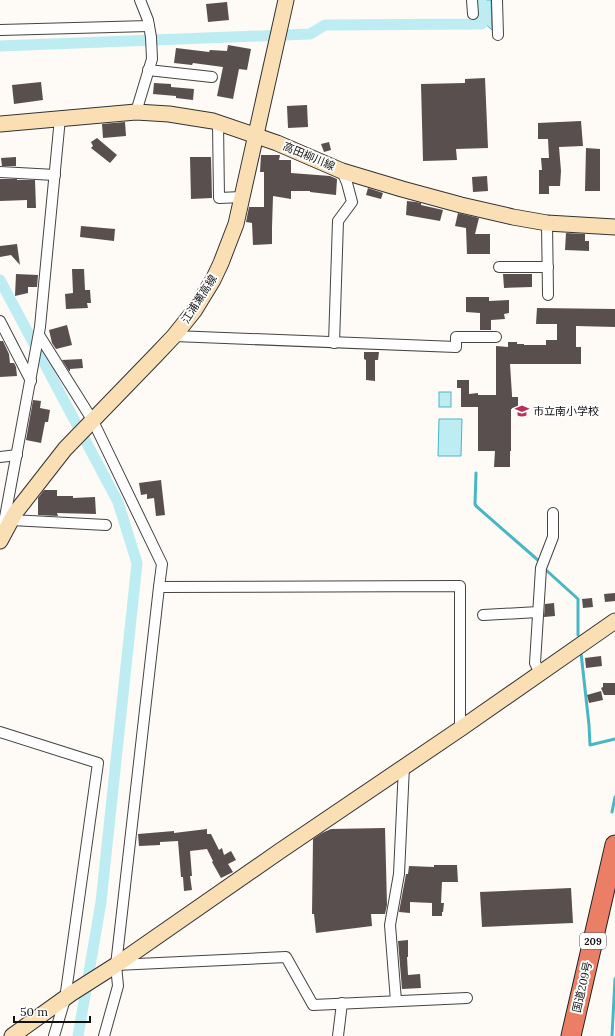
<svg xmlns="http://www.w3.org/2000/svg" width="615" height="1036" font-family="Lora,'Noto Sans JP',serif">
  <rect width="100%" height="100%" fill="#fefaf5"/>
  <g fill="#bdedf3" stroke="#48b6c5">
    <path d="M476,0H491L492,30L477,16Z"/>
    <rect x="439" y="392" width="12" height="15"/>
    <path d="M439,419H462L461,456H438Z"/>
  </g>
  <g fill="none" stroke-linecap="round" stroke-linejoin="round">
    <g stroke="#48b6c5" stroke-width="3">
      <path d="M476,473L475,504L476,506L539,561"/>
      <path d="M546,570L578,599V635"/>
      <path d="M581,653L589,725L590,745L615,739"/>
      <path d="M612,812L615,797"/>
      <path d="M612,1036L615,979"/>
    </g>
    <g stroke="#bdedf3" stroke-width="11">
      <path d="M0,46L310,34L325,25L482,24L481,0"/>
      <path d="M0,280L118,502L137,563L101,902L78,1036"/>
    </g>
  </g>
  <g fill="#594f4e">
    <path d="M227,2L229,20L208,22L206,4Z"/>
    <path d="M228,45L251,49L247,70L239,69L233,99L217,96L223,67L193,63L192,65L174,63L176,48L209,52L210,50L227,51Z"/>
    <path d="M485,78L488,148L456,149L457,160L423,161L421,84L465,83V79Z"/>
    <path d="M41,82L43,100L14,104L12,85Z"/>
    <path d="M154,83L171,84V87L194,89L193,100L176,98V96L153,94Z"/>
    <path d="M307,105L308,127L288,128L287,106Z"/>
    <path d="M581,121L583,146L559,147L561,171L560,186H549V194H539V170H542L541,158H549L548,139H538V123Z"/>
    <path d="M125,122L126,136L103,138L102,124Z"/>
    <path d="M97,138L117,155L110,163L91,148L93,146L91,142Z"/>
    <path d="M329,142L331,150L324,152L321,144Z"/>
    <path d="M586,148L600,149V191H585Z"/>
    <path d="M261,155H280L279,160H291V173L330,176L337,179L336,195L310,192V191H291V199L273,196L272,227V244L253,245L252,223L246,222L249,207H264V172H260Z"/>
    <path d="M16,157V166H2L1,158Z"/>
    <path d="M190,157H211L212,198L191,199Z"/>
    <path d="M487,176L488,191L473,192L472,177Z"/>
    <path d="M0,179H17V180H35L36,208H27V200L0,201Z"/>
    <path d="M368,188L383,193L381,199L366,195Z"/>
    <path d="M407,201L416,202L421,203V205L443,210L440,221L406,215Z"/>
    <path d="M458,213L479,218L475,234H490V254H467L466,228L455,226Z"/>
    <path d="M81,226L115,229L114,241L80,237Z"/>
    <path d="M566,233L585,234V241H589V251L565,250Z"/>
    <path d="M17,244L20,265L11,255L0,257V246Z"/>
    <path d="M72,269H84L85,290H90L91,303H87L88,308L66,309L65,294L73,293Z"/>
    <path d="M16,274L38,275L37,287H28V293L15,296Z"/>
    <path d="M503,274H532V287L504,288Z"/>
    <path d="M466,297H489V301L509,300V313L504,314L505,319L491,320V330H480V313L466,312Z"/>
    <path d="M537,308L615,309V327L576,326V347H581V364H510L512,395V397H518V408L511,409V451H510V467H494L495,451H478V407H461V388H457V380H469V394L478,393V395H496V346L508,347V342H517V344H524V345H546V340H557V324H536Z"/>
    <path d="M67,325L72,345L56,349L52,343L49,330Z"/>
    <path d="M0,341H3L9,354L10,363H14L16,367L17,376L0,377Z"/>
    <path d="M364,352H379L378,360H375V381L366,380V360L364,359Z"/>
    <path d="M82,359L83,368L70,369V371H69L62,360Z"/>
    <path d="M33,400L41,401L40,408L50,410L48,422H45L41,443L26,440Z"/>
    <path d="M161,480L165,515L156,516L154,498L147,499V494L141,495L139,483Z"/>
    <path d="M44,490H57V496H73V498L95,497L96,514L57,513L58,516L38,515V498Z"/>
    <path d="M615,593V601L605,602L604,594Z"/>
    <path d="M592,598L593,607L583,608L582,599Z"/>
    <path d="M554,603L555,616L544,617L545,604Z"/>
    <path d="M601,656L602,666L586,668L585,658Z"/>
    <path d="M603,683H615V695H604L601,688L603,687Z"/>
    <path d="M601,691L603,700L589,703L587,695Z"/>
    <path d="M385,828L387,905L385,914H371L372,926L316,933L314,914H312L313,839L322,833L331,829Z"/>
    <path d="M207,829V834H211L219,850L222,848L224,855L231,851L236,860L228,864L233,872L221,878L212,862L213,861L207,849L190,851L192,876H190L192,890L184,891L183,877H181L178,841L160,842V845L139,846L138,834L174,831V833Z"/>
    <path d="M434,865H457L458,882H442L441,903H444L443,912H442V916H432V903L410,902V913L399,912L406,874H408L409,866L434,867Z"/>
    <path d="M571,888L573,923L482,927L480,892Z"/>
    <path d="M408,940V957H407L408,975L420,974L421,988L402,989L398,941Z"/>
  </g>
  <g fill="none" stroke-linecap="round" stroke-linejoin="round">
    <defs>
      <g id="street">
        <path d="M472,0L473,14"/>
        <path d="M497,0L498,35"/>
        <path d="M0,30L149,26"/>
        <path d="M148,70L212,77"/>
        <path d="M136,112L152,59L151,37L148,20L140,0"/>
        <path d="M218,123L219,198L242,197"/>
        <path d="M0,172L55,175"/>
        <path d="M547,223L548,295"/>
        <path d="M499,267H548"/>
        <path d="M0,321L31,381"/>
        <path d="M39,335L93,421L162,564L159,587L116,965L118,986L104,1036"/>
        <path d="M174,336L456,347V337H496"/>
        <path d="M334,343L338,221L352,202L347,183L342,171"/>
        <path d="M0,457L17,455"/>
        <path d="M11,520L106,525"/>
        <path d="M3,528L40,327L60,118"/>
        <path d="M159,587L460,586V729"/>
        <path d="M483,615L538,612"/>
        <path d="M540,673L535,663L541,568L553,537V513"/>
        <path d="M0,732L98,763L65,999L54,1036"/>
        <path d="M116,965L286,957L313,1005L467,998"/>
        <path d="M396,1001L390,925L399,874L404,766"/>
        <path d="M338,1036L342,1003"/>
      </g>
      <g id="secondary">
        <path d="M0,124L136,112L169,114L194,118L213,121L277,143L342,171L402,189L461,205L513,217L547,223L615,227"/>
        <path d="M0,541L15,513L33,490L65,449L156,355L174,336L194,311L213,280L221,263L236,224L286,0"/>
        <path d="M12,1036L72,993L116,965L280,851L460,729L615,621"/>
      </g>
      <path id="highway" d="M571,1036L615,845"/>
    </defs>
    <use href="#street" stroke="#444" stroke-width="12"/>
    <use href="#secondary" stroke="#333" stroke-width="17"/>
    <use href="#highway" stroke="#222" stroke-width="21"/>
    <use href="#street" stroke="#fff" stroke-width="10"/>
    <use href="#secondary" stroke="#fadfb5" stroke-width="15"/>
    <use href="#highway" stroke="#eb7f66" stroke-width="19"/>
  </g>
  <defs>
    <symbol id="school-bare" viewBox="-9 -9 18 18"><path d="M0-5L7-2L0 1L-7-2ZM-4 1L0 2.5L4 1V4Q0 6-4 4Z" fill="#b9305c" stroke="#fff" stroke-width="2.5" paint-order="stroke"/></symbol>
  </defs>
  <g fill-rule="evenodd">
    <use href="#school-bare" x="512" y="401" width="20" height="20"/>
  </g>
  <g text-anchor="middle" stroke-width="4" stroke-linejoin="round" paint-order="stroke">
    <rect fill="#fff" stroke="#585858" stroke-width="1" x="580" y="933" width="26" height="16" rx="3"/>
    <g font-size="10" font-weight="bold" fill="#111">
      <text x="593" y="945">209</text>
    </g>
    <g font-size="11" fill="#111" stroke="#fff">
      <text transform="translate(309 156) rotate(23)" y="4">高田柳川線</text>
      <text transform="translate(199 299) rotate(-57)" y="4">江浦瀬高線</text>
      <text transform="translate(582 987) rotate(-77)" y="4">国道209号</text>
    </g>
    <g font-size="11" fill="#111" stroke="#fff" text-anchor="start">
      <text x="533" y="415">市立南小学校</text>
    </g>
  </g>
  <path d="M14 1016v6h76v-6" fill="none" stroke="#111111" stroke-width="2"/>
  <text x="20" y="1016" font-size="12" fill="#111111" stroke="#ffffff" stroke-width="3" paint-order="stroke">50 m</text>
</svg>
